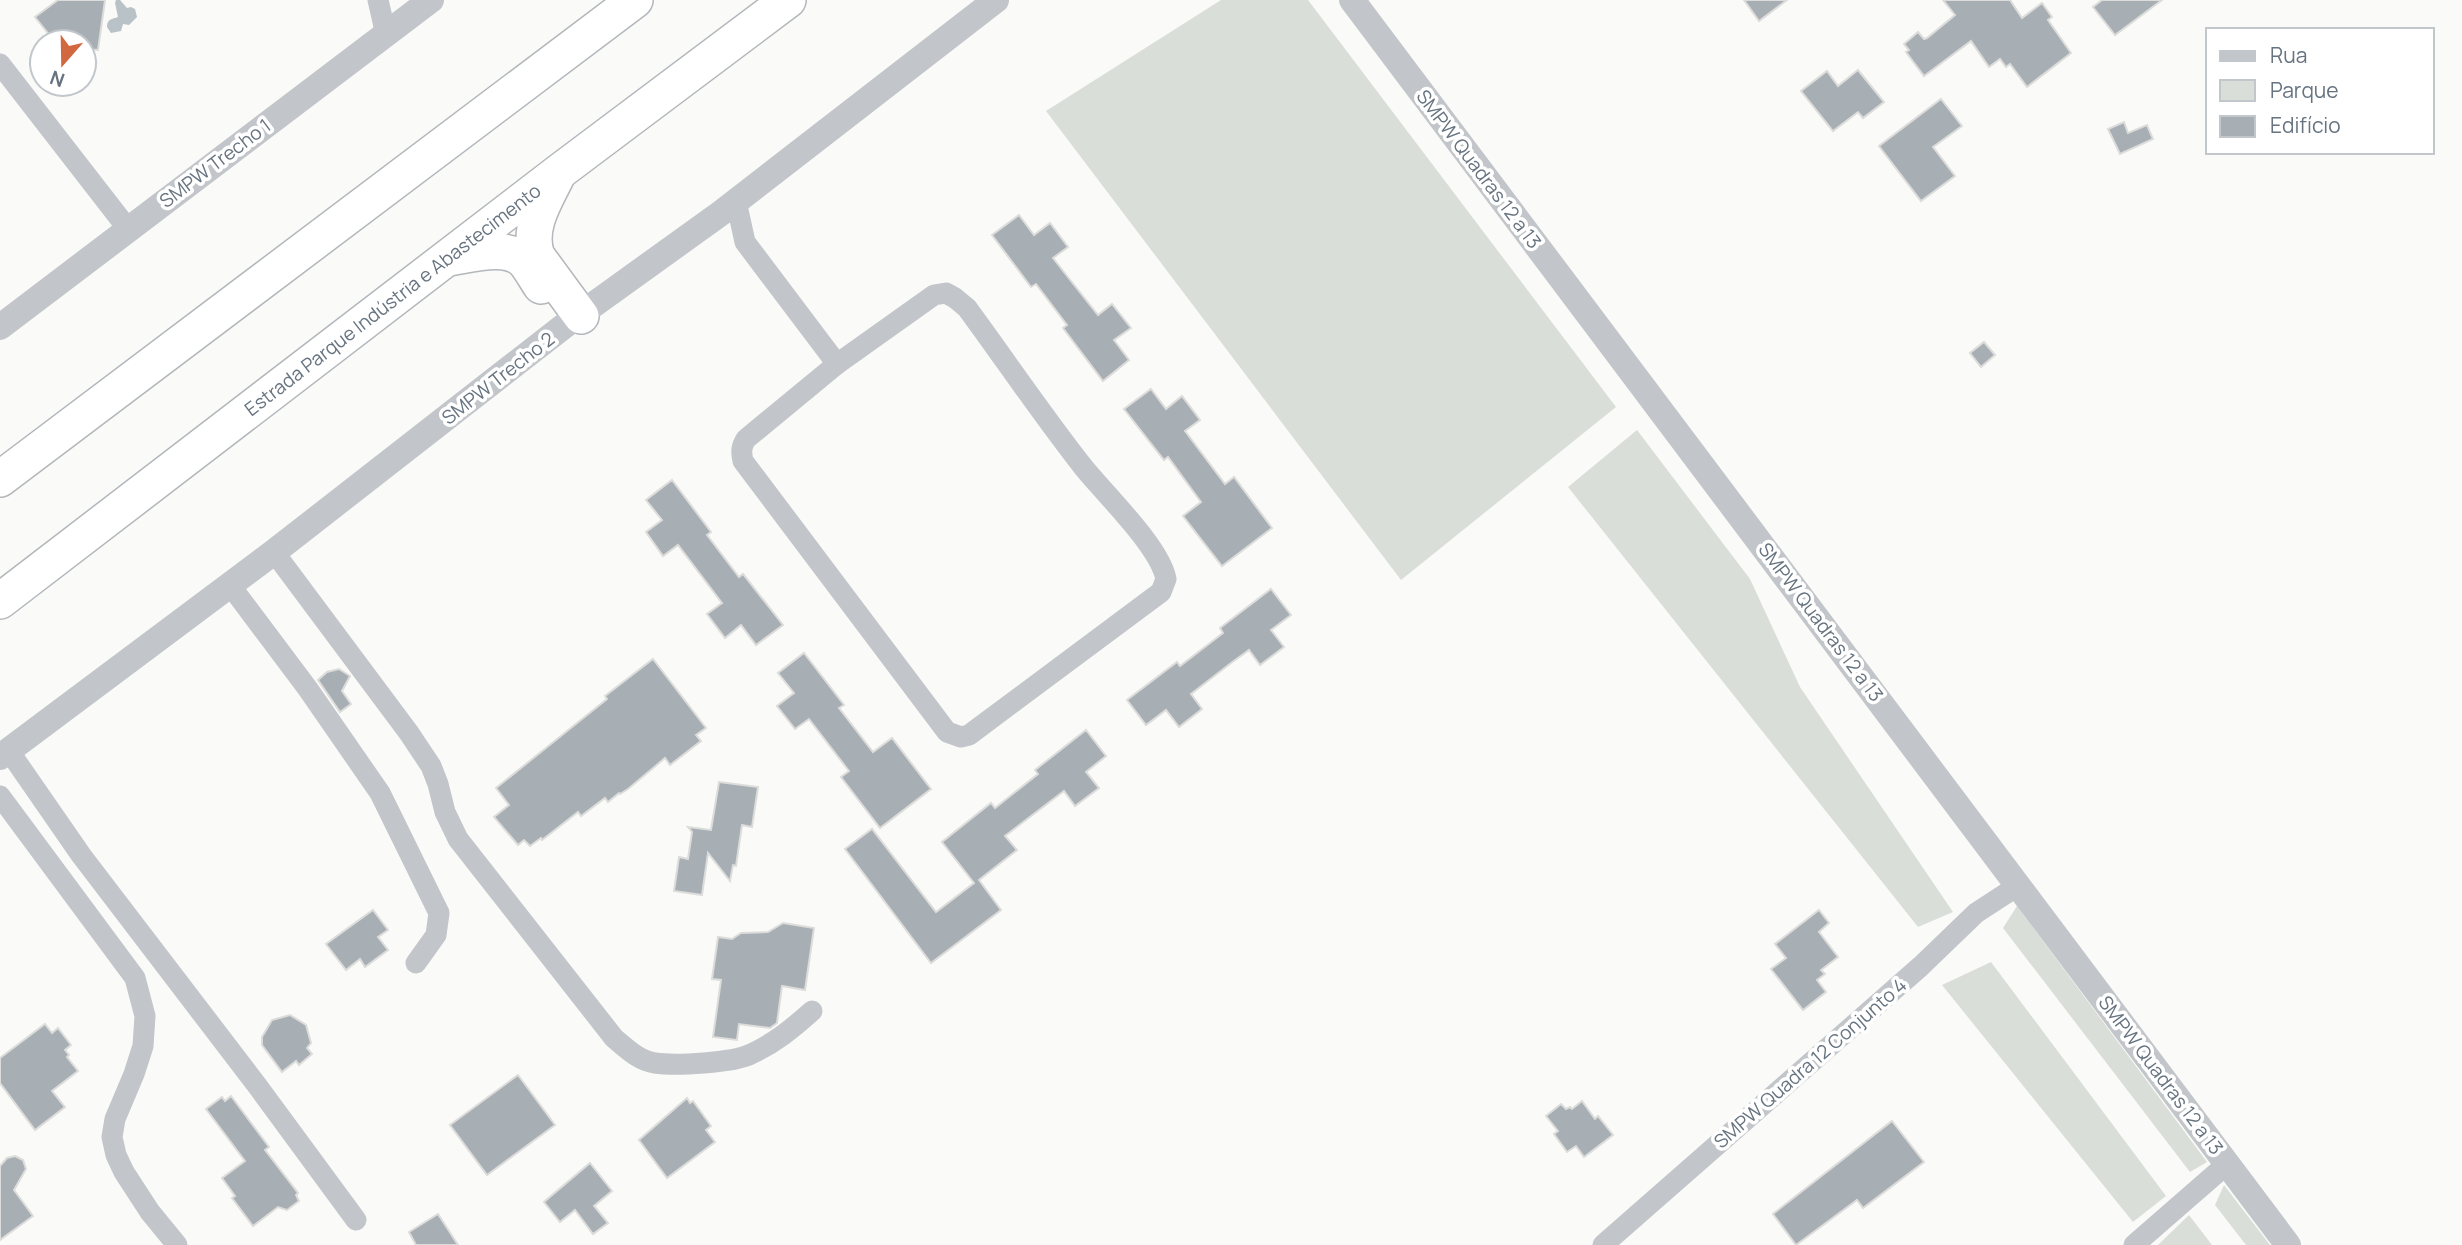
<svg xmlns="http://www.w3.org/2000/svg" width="2462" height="1245" font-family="Manrope,sans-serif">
  <rect width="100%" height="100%" fill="#fafaf8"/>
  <g fill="#daded8">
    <path d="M1221,0H1308L1616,407L1401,580L1046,111Z"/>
    <path d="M1637,430L1750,579L1800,687L1953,912L1918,927L1568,487Z"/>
    <path d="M2017,906L2207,1162L2190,1172L2003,928Z"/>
    <path d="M1991,962L2166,1196L2133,1222L1942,985Z"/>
    <path d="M2224,1185L2270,1245H2246L2215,1205Z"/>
    <path d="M2189,1215L2212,1245H2158Z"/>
  </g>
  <path fill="#b9c2c7" d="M116,0H120L127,8L131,7L135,9L137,17L129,25L123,24L121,31L111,33L107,27C107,19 112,19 118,17L115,3Z"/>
  <g fill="#a7aeb4" stroke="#dcdcda" stroke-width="2">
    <path d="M58,0H105L98,50L84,49V42H55L35,17Z"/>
    <path d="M1744,0H1787L1759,21Z"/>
    <path d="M1943,0H2010L2022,18L2042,3L2052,17L2048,20L2071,53L2027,87L2010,64L2006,67L2000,59L1989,67L1971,41L1924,76L1906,52L1909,50L1904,44L1918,32L1924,39L1927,38L1955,15Z"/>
    <path d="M2102,0H2162L2115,35L2093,7Z"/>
    <path d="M1858,70L1884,102L1863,118L1858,112L1833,131L1801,91L1827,71L1838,86Z"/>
    <path d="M1941,99L1962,126L1933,147L1955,176L1921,201L1879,146Z"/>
    <path d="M2124,122L2128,133L2147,125L2153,139L2120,154L2108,129Z"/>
    <path d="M1019,215L1034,235L1050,223L1068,247L1053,258L1067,276L1098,315L1112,304L1131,328L1114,340L1129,360L1103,381L1063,328L1067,325L1036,284L1031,287L992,235Z"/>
    <path d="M1984,342L1995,355L1981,367L1970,353Z"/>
    <path d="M1151,389L1166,409L1182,396L1200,420L1185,431L1225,484L1234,477L1272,528L1222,566L1183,516L1201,502L1168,457L1164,460L1124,409Z"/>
    <path d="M672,480L711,532L707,535L739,577L743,574L783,625L756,645L741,625L725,638L707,614L722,603L678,545L663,556L646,532L662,520L646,500Z"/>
    <path d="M1271,589L1291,615L1271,630L1284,647L1260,665L1249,650L1231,663L1191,694L1202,709L1179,727L1166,710L1146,725L1127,700L1177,662L1180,666L1223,633L1220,628Z"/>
    <path d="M804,653L844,705L839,708L873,752L892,738L931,789L880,828L841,777L849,771L809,719L795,729L777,706L794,693L778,673Z"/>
    <path d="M653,659L706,728L696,735L701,741L670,765L665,758L628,789L620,794L619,793L608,802L605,798L581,816L578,812L542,840L541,838L530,846L524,840L518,845L494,817L509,805L496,788L607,699L605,696Z"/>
    <path d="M339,669L350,676L342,691L351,704L340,712L318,680L327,672Z"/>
    <path d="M1086,730L1106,756L1086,772L1099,788L1075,806L1064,791L1005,836L1017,850L979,880L1001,910L931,963L845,849L872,829L936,912L974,883L942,842L991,803L995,808L1038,774L1035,770Z"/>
    <path d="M719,782L758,787L752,827L742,825L736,866L733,865L730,881L708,853L702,895L674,891L679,857L688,859L692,832L688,827L711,830Z"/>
    <path d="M373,910L388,930L378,937L388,950L365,967L360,959L346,970L326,944Z"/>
    <path d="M1819,910L1829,923L1819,932L1838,957L1821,970L1825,974L1817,980L1826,992L1803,1010L1771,969L1786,958L1775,944Z"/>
    <path d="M783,923L814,928L805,990L782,986L777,1023L770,1028L739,1024L737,1040L713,1037L721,980L712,979L718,937L732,939L741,933L768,932Z"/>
    <path d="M290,1015L306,1025L311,1043L307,1048L312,1054L299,1065L296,1061L282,1072L262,1045V1037L272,1020Z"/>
    <path d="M45,1024L52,1033L58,1028L71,1045L65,1050L69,1055L67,1057L78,1071L52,1091L65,1107L35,1130L0,1083V1058Z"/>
    <path d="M518,1075L555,1125L487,1175L450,1125Z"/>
    <path d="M231,1096L269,1147L265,1150L298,1193L296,1195L299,1201L287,1210L278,1207L253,1226L232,1198L235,1196L222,1178L245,1161L206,1109L222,1097L225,1101Z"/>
    <path d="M687,1098L690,1103L693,1101L711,1126L706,1130L715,1142L667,1178L639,1140Z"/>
    <path d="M1582,1101L1595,1119L1598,1116L1613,1135L1584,1157L1576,1146L1567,1152L1554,1134L1558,1131L1546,1116L1561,1104L1566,1109L1570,1107L1572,1109Z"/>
    <path d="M1892,1121L1924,1162L1863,1208L1857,1200L1796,1245L1773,1214Z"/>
    <path d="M15,1156L23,1160L26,1169L14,1190L33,1216L0,1240V1166L7,1158Z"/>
    <path d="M590,1163L612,1191L594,1206L608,1223L593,1234L575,1210L560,1222L544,1202Z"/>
    <path d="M438,1214L458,1245H416L409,1232Z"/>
  </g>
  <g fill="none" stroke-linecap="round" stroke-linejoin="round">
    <defs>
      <g id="trunk">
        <path d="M556,178C544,202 527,229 537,256L581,316"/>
        <path d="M448,258C470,255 508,243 525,262C531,269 536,279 541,286"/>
        <path d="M0,479L635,0"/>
        <path id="s1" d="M0,601L559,172L788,0"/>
      </g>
    </defs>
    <use href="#trunk" stroke="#b3b7bb" stroke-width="38"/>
    <g stroke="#c2c5c9" stroke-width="21">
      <path d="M378,0L386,35"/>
      <path d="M0,64L128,229"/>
      <path d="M736,201L745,242L837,364"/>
      <path d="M946,293L955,298L967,308C1006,361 1043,416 1084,468C1106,495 1160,547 1166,579L1161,592L969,735L961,737L947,732L743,461C741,452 741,447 746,439L837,364L934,295Z"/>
      <path d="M274,552L409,733L431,766L438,784L445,812L458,839L614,1038C626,1048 639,1061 655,1063C675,1066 733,1063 751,1054C775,1043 793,1028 812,1011"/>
      <path d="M230,585L308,689L380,793L439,913L436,935L416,963"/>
      <path d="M9,751L81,855L259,1088L356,1220"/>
      <path d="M0,796L135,978L145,1016L143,1046L134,1074L115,1119L112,1137L116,1155L124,1172L150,1212L177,1245"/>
      <path d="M1603,1245L1921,966L1976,913L2019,885"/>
      <path d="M2134,1245L2227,1164"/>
    </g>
    <g stroke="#c2c5c9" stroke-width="26">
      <path d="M1352,0L2288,1245"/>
      <path d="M0,327L431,0"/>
      <path d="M0,757L274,552L564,326L721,213L996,0"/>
    </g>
    <use href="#trunk" stroke="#fff" stroke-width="35"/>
  </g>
  <g text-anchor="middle" stroke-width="7" stroke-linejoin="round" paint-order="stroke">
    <g font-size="19" fill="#677480" stroke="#fff">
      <text transform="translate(215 163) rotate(-37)" y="7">SMPW Trecho 1</text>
      <text transform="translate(1479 169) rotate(53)" y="7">SMPW Quadras 12 a 13</text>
      <text dy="7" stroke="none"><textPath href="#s1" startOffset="495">Estrada Parque Indústria e Abastecimento</textPath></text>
      <text transform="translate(498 378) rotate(-38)" y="7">SMPW Trecho 2</text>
      <text transform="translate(1821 622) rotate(53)" y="7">SMPW Quadras 12 a 13</text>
      <text transform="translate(1810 1063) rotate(-41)" y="7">SMPW Quadra 12 Conjunto 4</text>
      <text transform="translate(2161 1075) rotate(53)" y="7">SMPW Quadras 12 a 13</text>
    </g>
  </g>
  <rect x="2206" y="28" width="228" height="126" fill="#ffffff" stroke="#c2c7cc" stroke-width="2"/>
  <rect x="2220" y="51" width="35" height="10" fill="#c2c5c9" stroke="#c2c7cc" stroke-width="2"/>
  <text x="2270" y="63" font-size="21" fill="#677480">Rua</text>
  <rect x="2220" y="80" width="35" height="21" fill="#daded8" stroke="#c2c7cc" stroke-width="2"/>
  <text x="2270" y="98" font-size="21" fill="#677480">Parque</text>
  <rect x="2220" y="116" width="35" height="21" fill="#a7aeb4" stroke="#c2c7cc" stroke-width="2"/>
  <text x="2270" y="133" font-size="21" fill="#677480">Edifício</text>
  <g transform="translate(63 63) rotate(200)"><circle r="33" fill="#ffffff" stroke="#c2c7cc" stroke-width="2"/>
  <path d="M0-5L12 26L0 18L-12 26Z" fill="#d26840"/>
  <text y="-10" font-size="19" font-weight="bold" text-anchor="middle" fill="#677480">N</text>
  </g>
</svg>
